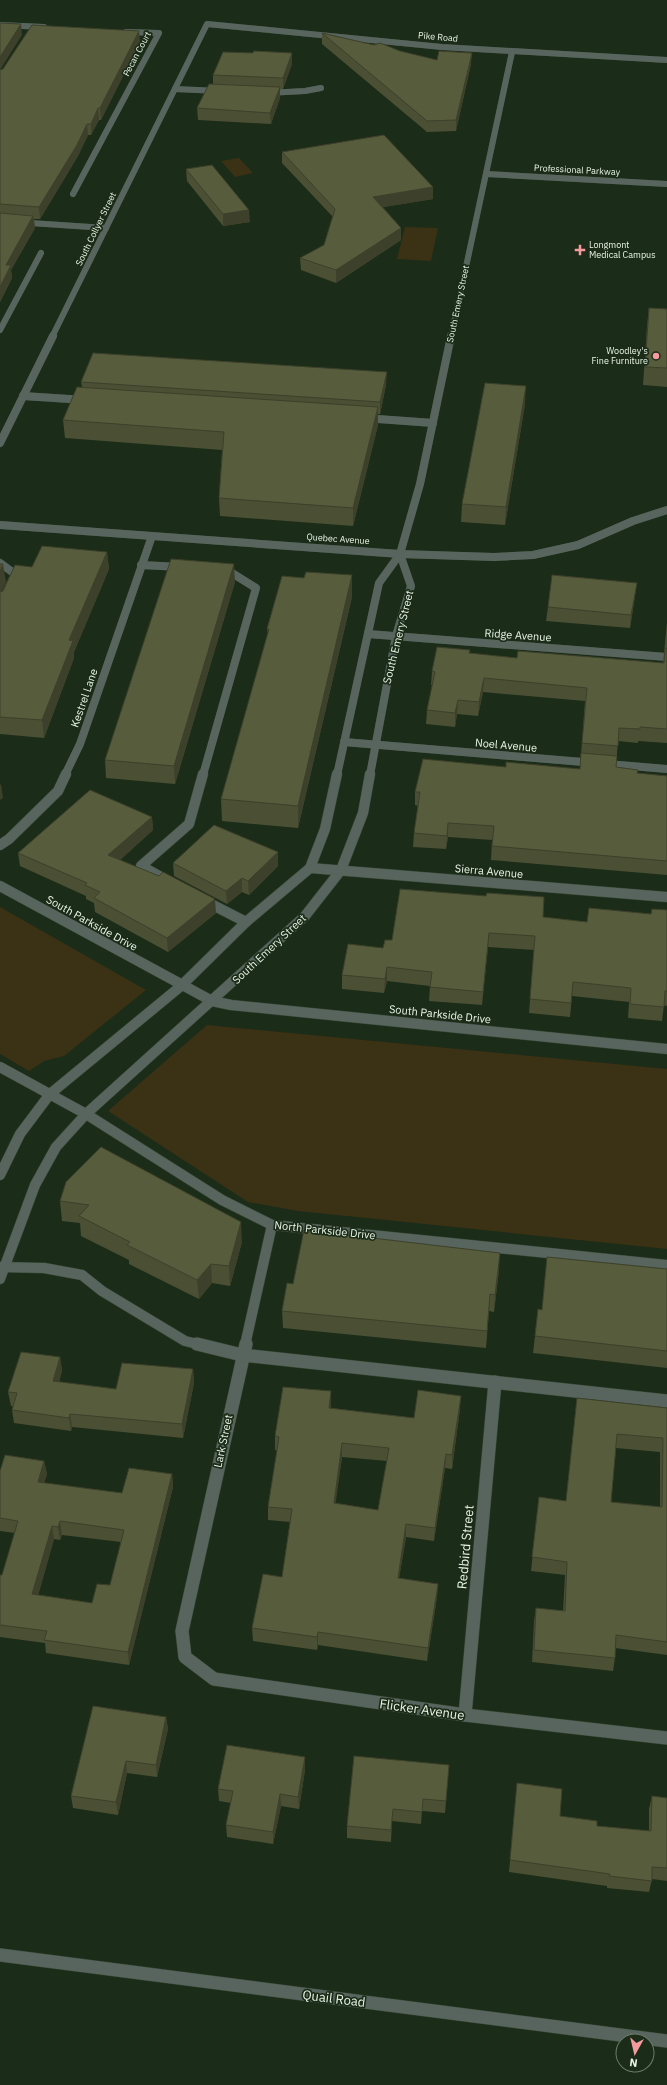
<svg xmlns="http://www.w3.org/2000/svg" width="667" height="2085" font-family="'IBM Plex Sans',sans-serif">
  <rect width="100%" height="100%" fill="#1b2c18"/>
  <g fill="#3b3115">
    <path d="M239,158L253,173L235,177L221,161Z"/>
    <path d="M405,227L438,228L431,261L397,259Z"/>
    <path d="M0,907L146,990L64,1056L44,1061L29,1071L0,1054Z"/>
    <path d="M207,1025L667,1069V1249L298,1211L248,1202L108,1111Z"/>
  </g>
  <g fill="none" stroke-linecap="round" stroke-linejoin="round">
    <defs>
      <g id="minor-far3">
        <path d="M0,25L44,27"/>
        <path d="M175,89L219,91"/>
        <path d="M267,93L305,91L321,88"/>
        <path d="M486,174L667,184"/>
        <path d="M73,194L159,33L126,32"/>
        <path d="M0,221L106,228"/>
        <path d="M0,330L41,253"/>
        <path d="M52,337L207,24L442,47L667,60"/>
        <path d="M451,337L512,52"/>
      </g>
      <g id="minor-far2">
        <path d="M23,396L85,400"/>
        <path d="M364,418L433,423"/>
        <path d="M0,443L53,336"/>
        <path d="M0,525L400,554L494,557L533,555L578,545L633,521L667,510"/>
        <path d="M0,563L15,574L0,606"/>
        <path d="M141,565L181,567"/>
        <path d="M368,634L667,657"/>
        <path d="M344,742L667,769"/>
        <path d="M65,775L80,744L152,536"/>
        <path d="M203,775L256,588L227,570H223"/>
        <path d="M337,775L379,583L400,554L420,484L451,336"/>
        <path d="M370,775L396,636L411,586L400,554"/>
      </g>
      <g id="minor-far1">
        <path d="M0,845L9,839L58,791L66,774"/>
        <path d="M310,868L667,897"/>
        <path d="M170,882L141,866L189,824L203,774"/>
        <path d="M0,886L212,1001L231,1005L667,1049"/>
        <path d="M203,900L246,922"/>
        <path d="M0,1067L86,1114L222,1200L272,1225L667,1265"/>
        <path d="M0,1175L20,1134L50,1094L181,986L246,922L310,868L325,829L337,774"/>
        <path d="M0,1267L44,1268L82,1275L102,1291L185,1341L201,1345"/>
        <path d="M0,1279L35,1185L56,1147L86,1114L305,916L341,870L363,813L370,774"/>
        <path d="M245,1345L272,1225"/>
      </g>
      <g id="minor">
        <path d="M197,1344L242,1355L667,1401"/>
        <path d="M246,1344L182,1631L185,1657L214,1679L465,1715L667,1738"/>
        <path d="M465,1715L495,1382"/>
        <path d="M0,1955L667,2041"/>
      </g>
    </defs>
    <use href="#minor-far3" stroke="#384835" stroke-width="6"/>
    <use href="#minor-far2" stroke="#384835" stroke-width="8"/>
    <use href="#minor-far1" stroke="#384835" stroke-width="11"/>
    <use href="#minor" stroke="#384835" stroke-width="14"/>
    <use href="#minor-far3" stroke="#57655e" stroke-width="6"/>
    <use href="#minor-far2" stroke="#57655e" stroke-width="8"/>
    <use href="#minor-far1" stroke="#57655e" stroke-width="10"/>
    <use href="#minor" stroke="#57655e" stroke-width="13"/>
  </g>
  <g fill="#4b4f34" fill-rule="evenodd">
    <path d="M322,33L437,60L471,64L456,131L427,132L322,44Z"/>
    <path d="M140,42L101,120H99L91,135H88L78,156L40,219H34L35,228L11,270L12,278L0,302V70Z"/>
    <path d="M292,64L283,89H280V98L271,124L198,120L197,108L213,84V75Z"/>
    <path d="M282,152L433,199L383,207L401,228V240L336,283L301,270L300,258L324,245L333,217L282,163Z"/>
    <path d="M186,169L250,222L223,226L187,181Z"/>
    <path d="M649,308L667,309V387L643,385L647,326Z"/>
    <path d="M81,382L386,385L380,414H378V425L353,526L220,516L219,498L222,450L65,438L63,420L82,387Z"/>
    <path d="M525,404L505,525L461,522L462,504Z"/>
    <path d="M107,552L109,569L74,652V658L44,738L0,734V564L6,582L1,592L32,567Z"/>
    <path d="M352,575V597L298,828L222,821L221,799L268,634L267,629L304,578Z"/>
    <path d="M235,582L175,784L106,778L105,760Z"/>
    <path d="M635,596L630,628L546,621L548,607Z"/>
    <path d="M667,622V743L638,741V743L618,741L616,767L637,773L667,776V875L491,860L492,840L448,837L446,849L413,847L414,833L418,806L415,805V792L506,767L580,769L585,701L483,692L478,716L457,714L455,727L426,724L427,710L432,685H431L432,671L470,653L517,658L663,663Z"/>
    <path d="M152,817L153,830L120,860L216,913L168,952L95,912L94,903L86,899V896L20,866L18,853Z"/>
    <path d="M278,852V866L249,895L242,892L227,904L174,876L173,863Z"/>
    <path d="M667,910V1006L664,1005L662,1021L628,1018L629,1002L572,996L570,1017L529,1013L534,950L488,947L482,1005L429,1001L430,986L387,981L384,993L342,989V975L383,948L392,940L543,917L587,922L651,914Z"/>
    <path d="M66,1182L242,1242L230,1286L212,1283L199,1299L129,1264V1260L81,1236L80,1223L62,1221L60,1201Z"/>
    <path d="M547,1257L667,1269V1368L533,1353L538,1309L542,1310Z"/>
    <path d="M499,1270L494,1312L489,1311L486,1348L283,1328L282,1311L293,1284Z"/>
    <path d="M60,1357L62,1371L59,1382L116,1389L193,1369L194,1383L183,1438L72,1427L71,1431L14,1423L12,1410L13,1406H11L8,1392Z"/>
    <path d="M331,1391V1408L414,1418L460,1409L452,1469L445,1468L434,1541L406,1537L399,1578L438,1584L437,1597L427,1661L318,1645L317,1650L253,1641L252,1628L282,1577L290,1522L268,1520V1507L277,1450H275V1436ZM342,1457L387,1461L378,1510L335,1503Z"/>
    <path d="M577,1398L667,1408V1655L615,1648V1658L613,1671L532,1662L534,1621L536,1608L563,1611L565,1575L531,1571L539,1497L566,1501ZM616,1448L660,1452V1507L611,1502Z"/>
    <path d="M44,1461L47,1474L44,1483L122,1493L172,1474L173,1487L129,1665L46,1653L45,1643L0,1637V1575H2L15,1533L0,1531V1471ZM62,1535L121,1542L110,1585L92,1603L38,1595L54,1539L60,1540Z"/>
    <path d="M166,1717L168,1729L157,1777L127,1773L118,1815L73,1808L71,1796Z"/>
    <path d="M305,1757V1770L299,1809L281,1806L273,1844L227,1837L226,1825L231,1803L219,1801L218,1789Z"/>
    <path d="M449,1765L445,1813L422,1811L421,1824L392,1821L391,1842L347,1838V1826Z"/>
    <path d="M517,1783L560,1816L597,1826L649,1831V1809L652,1796L667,1798V1881L652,1879L649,1892L607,1888V1886L509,1872Z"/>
  </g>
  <g fill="#3d402a">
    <path d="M21,24L22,35L0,70V57Z"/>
    <path d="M139,31L140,42L101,120L100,108Z"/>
    <path d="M292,53V64L283,89V78Z"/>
    <path d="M472,53L471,64L456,131V120Z"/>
    <path d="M280,87V98L271,124L270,113Z"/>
    <path d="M98,108L99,120L91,135V124Z"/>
    <path d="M87,124L88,135L78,156L40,219L39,207Z"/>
    <path d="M433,187V199L373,209V197Z"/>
    <path d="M249,210L250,222L223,226V214Z"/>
    <path d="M33,216L35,228L11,270L12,278L0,302V287L6,265Z"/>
    <path d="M401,228V240L336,283V270Z"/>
    <path d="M387,372L386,385L380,414V402Z"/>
    <path d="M526,386L525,404L505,525L506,507Z"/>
    <path d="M378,407V425L353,526V508Z"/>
    <path d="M107,552L109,569L74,652V658L44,738L42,720L69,640Z"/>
    <path d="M3,564L6,582L0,594V572Z"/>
    <path d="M234,564L235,582L175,784L174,766Z"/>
    <path d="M352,575V597L298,828V806Z"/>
    <path d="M637,583L635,596L630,628L631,615Z"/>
    <path d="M484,678L483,692L478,716L479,702Z"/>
    <path d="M458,700L457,714L455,727V713Z"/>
    <path d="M1,784L3,798L0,800V785Z"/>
    <path d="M152,817L153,830L110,869L108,855Z"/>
    <path d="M448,823V837L446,849Z"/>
    <path d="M278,852V866L249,895L248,881Z"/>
    <path d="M242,878V892L227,904L226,891Z"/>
    <path d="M215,899L216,913L168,952L167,938Z"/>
    <path d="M489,933L488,947L482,1005L483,992Z"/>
    <path d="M387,967V981L384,993L385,979Z"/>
    <path d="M241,1222L242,1242L230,1286L229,1266Z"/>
    <path d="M500,1253L499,1270L494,1312L495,1295Z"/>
    <path d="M211,1264L212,1283L199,1299L197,1280Z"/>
    <path d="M60,1357L62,1371L55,1394L53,1381Z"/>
    <path d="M193,1369L194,1383L183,1438L182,1424Z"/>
    <path d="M331,1391V1405L329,1421V1408Z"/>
    <path d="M461,1396L460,1409L452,1469V1455Z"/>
    <path d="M70,1414L72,1427L71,1431L69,1418Z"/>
    <path d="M342,1443V1457L334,1516V1503Z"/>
    <path d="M446,1454L445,1468L434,1541L435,1528Z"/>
    <path d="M44,1461L47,1474L40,1495L38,1482Z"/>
    <path d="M172,1474L173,1487L129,1665L128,1652Z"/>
    <path d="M60,1521L62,1535L60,1540L58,1527Z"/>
    <path d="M406,1524V1537L397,1591L398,1578Z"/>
    <path d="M52,1526L54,1539L35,1607L32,1594Z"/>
    <path d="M438,1584L437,1597L427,1661L428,1648Z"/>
    <path d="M318,1632V1645L317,1650V1637Z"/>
    <path d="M166,1717L168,1729L157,1777L156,1765Z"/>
    <path d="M305,1757V1770L299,1809L298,1797Z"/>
    <path d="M126,1761L127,1773L118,1815L116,1802Z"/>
    <path d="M280,1794L281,1806L273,1844V1832Z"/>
  </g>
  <g fill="#575c3c" stroke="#3d402a" fill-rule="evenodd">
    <path d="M0,23L21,24L0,57Z"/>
    <path d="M32,25L139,31L100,108H98L91,124H87L77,145L39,207L0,204V70L3,69Z"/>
    <path d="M322,33L374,45L380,43L400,51L437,60L439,51L472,53L456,120L427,121Z"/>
    <path d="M254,51L292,53L283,78L213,75L223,52L253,53Z"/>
    <path d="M209,84L280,87L270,113L197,108Z"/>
    <path d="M384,135L433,187L373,197L401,228L336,270L300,258L324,245L335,209L282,152Z"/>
    <path d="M212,165L249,210L223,214L186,169Z"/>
    <path d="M0,213L33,216L6,265H11L0,287Z"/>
    <path d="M649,308L667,309V368L645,367Z"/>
    <path d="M93,353L387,372L380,402L81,382Z"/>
    <path d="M485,383L526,386L506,507L462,504Z"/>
    <path d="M77,387L378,407L353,508L219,498L224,432L63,420Z"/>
    <path d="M42,546L107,552L69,640L73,641L42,720L0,717V592L3,591L15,565L32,567Z"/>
    <path d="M171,559L234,564L174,766L105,760Z"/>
    <path d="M0,564H3L0,572Z"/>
    <path d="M306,572L352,575L298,806L221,799L269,629H267L282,576L304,578Z"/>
    <path d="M552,575L637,583L631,615L548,607Z"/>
    <path d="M437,647L470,650L469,653L517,658L518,651L664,663L665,649L667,648V729L640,727V729L619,728L618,746L582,743L587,688L484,678L479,702L458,700L455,713L427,710L435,672L432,671Z"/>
    <path d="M581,753L617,756L616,767L638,770L637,773L667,776V861L492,846L494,826L448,823L447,836L414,833L420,792H415L423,759L506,767V762L580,769Z"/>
    <path d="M90,790L152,817L108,855L159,876L163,872L215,899L167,938L94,898L100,892L85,885L87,883L18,853Z"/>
    <path d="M214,825L278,852L248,881L242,878L226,891L173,863Z"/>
    <path d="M400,889L486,896L487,893L544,897L543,917L587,922L589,908L651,914L652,909L667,910V991H665L664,1007L630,1004L631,988L573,982L571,1003L530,999L535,936L489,933L483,992L430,987L432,972L387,967L385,979L342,975L348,944L383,948L385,940H392Z"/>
    <path d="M101,1147L241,1222L229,1266L211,1264L197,1280L127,1245L130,1242L79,1216L89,1205L60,1201L66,1182Z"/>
    <path d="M304,1230L500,1253L495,1295L490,1294L487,1331L282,1311L287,1283L293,1284Z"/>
    <path d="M547,1257L667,1269V1351L535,1336L538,1309L542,1310Z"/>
    <path d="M21,1352L60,1357L53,1381L116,1389L122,1363L193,1369L182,1424L70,1414L69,1418L12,1410L17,1393L8,1392Z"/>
    <path d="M283,1387L331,1391L329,1408L414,1418L418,1390L461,1396L452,1455L446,1454L435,1528L406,1524L398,1578L438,1584L428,1648L318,1632L317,1637L252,1628L263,1574L282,1577L292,1509L268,1507L279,1437L275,1436ZM342,1443L389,1448L378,1510L334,1503Z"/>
    <path d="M577,1398L667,1408V1642L616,1635L615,1658L534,1650L536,1608L565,1611L567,1562L532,1557L539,1497L566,1501ZM617,1434L663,1438L662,1507L611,1502Z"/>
    <path d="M5,1455L44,1461L38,1482L122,1493L129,1468L172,1474L128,1652L44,1640L47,1631L0,1625V1575H2L18,1521L0,1518V1471ZM60,1521L124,1530L110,1585L97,1584L92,1603L32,1594L52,1526L58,1527Z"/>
    <path d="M93,1706L166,1717L156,1765L126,1761L116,1802L71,1796Z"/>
    <path d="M227,1745L305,1757L298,1797L280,1794L273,1832L226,1825L233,1791L218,1789Z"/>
    <path d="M354,1756L449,1765L446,1801L423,1799L422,1812L393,1809L391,1830L347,1826Z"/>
    <path d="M517,1783L562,1789L560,1816L597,1821V1826L651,1831L652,1796L667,1798V1868L652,1867V1881L609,1876L610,1874L510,1860Z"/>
  </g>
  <g fill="#f59b9e" stroke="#1b2c18" stroke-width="1.5">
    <path d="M578 244h4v4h4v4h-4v4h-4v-4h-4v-4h4z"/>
    <circle cx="656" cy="356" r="4"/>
  </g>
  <g text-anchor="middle" stroke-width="3.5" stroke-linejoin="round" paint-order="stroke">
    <g font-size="9" fill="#e9f5e7" stroke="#1b2c18">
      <text transform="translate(438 37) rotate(5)" y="3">Pike Road</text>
      <text transform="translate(137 54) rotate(-62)" y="3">Pecan Court</text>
      <text transform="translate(577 170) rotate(3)" y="3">Professional Parkway</text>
      <text transform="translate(96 229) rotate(-64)" y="3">South Collyer Street</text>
      <text transform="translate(458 304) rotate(-78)" y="3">South Emery Street</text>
      <text transform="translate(338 539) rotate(4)" y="3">Quebec Avenue</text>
    </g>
    <g font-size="9" fill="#e9f5e7" stroke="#1b2c18" text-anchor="start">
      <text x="589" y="248">Longmont<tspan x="589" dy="10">Medical Campus</tspan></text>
      <text x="648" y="354" text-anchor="end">Woodley's<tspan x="648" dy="10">Fine Furniture</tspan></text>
    </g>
    <g font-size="11" fill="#e9f5e7" stroke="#1b2c18">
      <text transform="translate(518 635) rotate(4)" y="4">Ridge Avenue</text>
      <text transform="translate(398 637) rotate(-76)" y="4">South Emery Street</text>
      <text transform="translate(84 698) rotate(-71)" y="4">Kestrel Lane</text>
      <text transform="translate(506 745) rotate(5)" y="4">Noel Avenue</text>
      <text transform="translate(489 871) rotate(5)" y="4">Sierra Avenue</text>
      <text transform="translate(92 923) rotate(29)" y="4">South Parkside Drive</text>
      <text transform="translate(269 949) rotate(-43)" y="4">South Emery Street</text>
      <text transform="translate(440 1014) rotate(6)" y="4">South Parkside Drive</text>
      <text transform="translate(325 1230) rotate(6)" y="4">North Parkside Drive</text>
      <text transform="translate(223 1441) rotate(-78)" y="4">Lark Street</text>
    </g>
    <g font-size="13" fill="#e9f5e7" stroke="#1b2c18">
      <text transform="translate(465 1547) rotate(-85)" y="5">Redbird Street</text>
      <text transform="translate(422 1709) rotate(8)" y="5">Flicker Avenue</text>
      <text transform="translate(334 1998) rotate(7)" y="5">Quail Road</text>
    </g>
  </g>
  <g transform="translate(635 2053) rotate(188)"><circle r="19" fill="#1b2c18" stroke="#6d7c6b"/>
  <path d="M0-3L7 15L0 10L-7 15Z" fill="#f59b9e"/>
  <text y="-6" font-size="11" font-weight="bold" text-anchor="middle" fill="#e9f5e7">N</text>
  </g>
</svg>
